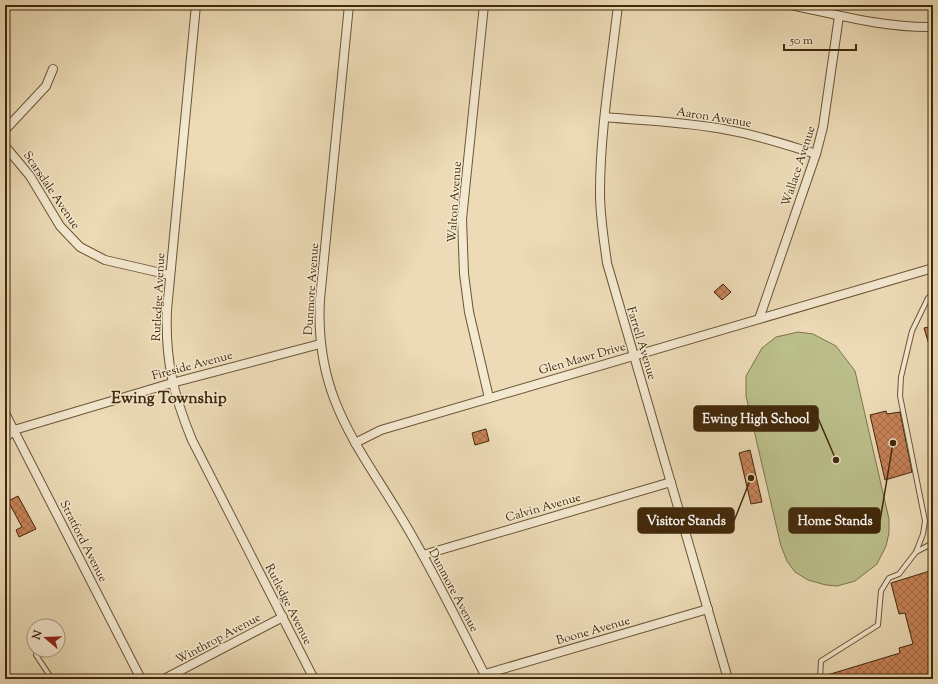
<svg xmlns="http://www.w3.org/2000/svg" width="938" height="684" font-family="'Sorts Mill Goudy',serif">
  <defs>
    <pattern id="building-cross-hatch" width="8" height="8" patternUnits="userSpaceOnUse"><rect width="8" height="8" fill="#c88359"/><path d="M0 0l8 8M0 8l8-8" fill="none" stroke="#a46b48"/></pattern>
  </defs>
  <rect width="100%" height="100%" fill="#ecdbb6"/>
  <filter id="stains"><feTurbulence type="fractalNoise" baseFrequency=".005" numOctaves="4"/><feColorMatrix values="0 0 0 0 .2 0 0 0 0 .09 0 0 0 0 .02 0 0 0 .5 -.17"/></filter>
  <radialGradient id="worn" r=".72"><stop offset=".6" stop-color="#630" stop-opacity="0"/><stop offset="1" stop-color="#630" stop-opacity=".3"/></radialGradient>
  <path fill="#bbbf8b" stroke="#7e744a" d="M798,332L813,334L836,346L855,371L889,519V533L886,546L877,564L855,581L837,586L826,585L808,580L795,572L787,561L781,546L746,396V376L762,348L776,337Z"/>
  <g fill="url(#building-cross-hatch)" stroke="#41280a">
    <path d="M723,284L731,292L722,300L714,292Z"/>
    <path d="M933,326V351H931L924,328Z"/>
    <path d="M886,411L887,414L900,412L912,472L885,480L870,415Z"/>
    <path d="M486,429L489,441L475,445L472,433Z"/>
    <path d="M750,450L762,502L751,504L739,453Z"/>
    <path d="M18,496L36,529L19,537L16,530L22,527L8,501Z"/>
    <path d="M933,570V679H824V676L900,653L899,648L913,644L905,613L899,614L891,583Z"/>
  </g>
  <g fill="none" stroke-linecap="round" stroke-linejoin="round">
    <defs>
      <g id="service">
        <path d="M916,552L923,534L925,521L900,396L901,377L912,331L928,298L933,294"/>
        <path d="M36,655L52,679"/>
        <path d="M820,679L821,661L878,625L881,591L889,578L899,574L916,552L933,543"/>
      </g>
      <g id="minor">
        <path d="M196,5L167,310C165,359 173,394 192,440L314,679"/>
        <path d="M349,5L320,299C314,403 363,450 411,534C438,581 462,630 487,679"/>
        <path d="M484,5L462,219L464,274L469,312L489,398"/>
        <path d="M618,5C611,67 600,131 600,193C600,217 604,240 607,263L728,679"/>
        <path d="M791,5C838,15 885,28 933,27"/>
        <path d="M605,117C646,121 688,122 728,130C758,135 787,145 816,154"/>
        <path d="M5,130L46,86L53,69"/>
        <path d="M5,146L30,176L60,226L80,247L105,260L170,275"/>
        <path d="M759,319L816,154L823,127L839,16"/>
        <path d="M5,413L141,679"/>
        <path d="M5,438L14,430L172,383L320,344"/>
        <path d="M355,443L381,430L933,268"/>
        <path d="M423,555L671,482"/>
        <path d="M485,674L708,609"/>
        <path d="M164,679L283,617"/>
      </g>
    </defs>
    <use href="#service" stroke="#6c5535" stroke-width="6"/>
    <use href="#minor" stroke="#6c5535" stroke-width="10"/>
    <use href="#service" stroke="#f3e8d0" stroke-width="4"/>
    <use href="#minor" stroke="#f3e8d0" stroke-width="8"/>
  </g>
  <g text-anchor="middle" stroke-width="3" stroke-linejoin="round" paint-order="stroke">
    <g font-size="12" fill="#41280a" stroke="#f3e8d0">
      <text transform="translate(714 117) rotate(9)" y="4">Aaron Avenue</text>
      <text transform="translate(798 166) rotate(-72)" y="4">Wallace Avenue</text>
      <text transform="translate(52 190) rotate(56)" y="4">Scarsdale Avenue</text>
      <text transform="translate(454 202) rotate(-86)" y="4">Walton Avenue</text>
      <text transform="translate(311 289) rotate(-86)" y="4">Dunmore Avenue</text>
      <text transform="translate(158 297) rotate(-87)" y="4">Rutledge Avenue</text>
      <text transform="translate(642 343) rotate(73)" y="4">Farrell Avenue</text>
      <text transform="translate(582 358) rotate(-16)" y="4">Glen Mawr Drive</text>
      <text transform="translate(192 365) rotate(-15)" y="4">Fireside Avenue</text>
      <text transform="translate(543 507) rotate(-16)" y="4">Calvin Avenue</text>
      <text transform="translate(84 541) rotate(63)" y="4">Stratford Avenue</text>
      <text transform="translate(454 590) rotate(62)" y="4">Dunmore Avenue</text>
      <text transform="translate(289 604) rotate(63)" y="4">Rutledge Avenue</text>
      <text transform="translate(593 630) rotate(-16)" y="4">Boone Avenue</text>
      <text transform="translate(218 638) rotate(-28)" y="4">Winthrop Avenue</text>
    </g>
    <g font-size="16" font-weight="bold" fill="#41280a" stroke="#f3e8d0">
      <text x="169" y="403">Ewing Township</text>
    </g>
  </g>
  <path fill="none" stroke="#41280a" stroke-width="1.5" d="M836 460L818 418M751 478L734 521M893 443L880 521"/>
  <g fill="#41280a" stroke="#f3e8d0" stroke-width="1.5">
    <circle cx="836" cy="460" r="4"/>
    <circle cx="751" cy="478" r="4"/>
    <circle cx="893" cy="443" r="4"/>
  </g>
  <g fill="#41280a" stroke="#41280a" stroke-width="1.5">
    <rect x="694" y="406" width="124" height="25" rx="4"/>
    <rect x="638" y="508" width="96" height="25" rx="4"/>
    <rect x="789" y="508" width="91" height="25" rx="4"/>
  </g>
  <g font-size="13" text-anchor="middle" font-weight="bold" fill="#fff">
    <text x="756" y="423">Ewing High School</text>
    <text x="686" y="525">Visitor Stands</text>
    <text x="835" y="525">Home Stands</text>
  </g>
  <rect width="938" height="684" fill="none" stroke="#ecdbb6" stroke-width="20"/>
  <rect x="6" y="6" width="926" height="672" fill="none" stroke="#41280a" stroke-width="2"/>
  <rect x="10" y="10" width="918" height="664" fill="none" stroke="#41280a"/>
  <g transform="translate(46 638) rotate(289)"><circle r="19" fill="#f3e8d0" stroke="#ac9b81"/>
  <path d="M0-3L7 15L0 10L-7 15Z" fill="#8f2418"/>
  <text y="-6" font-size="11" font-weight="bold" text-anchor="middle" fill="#41280a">N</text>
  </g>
  <path d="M784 44v6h72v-6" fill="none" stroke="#41280a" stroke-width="2"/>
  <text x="790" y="44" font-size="12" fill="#41280a" stroke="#f3e8d0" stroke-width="3" paint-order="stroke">50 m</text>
  <rect width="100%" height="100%" filter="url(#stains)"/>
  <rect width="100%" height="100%" fill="url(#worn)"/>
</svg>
